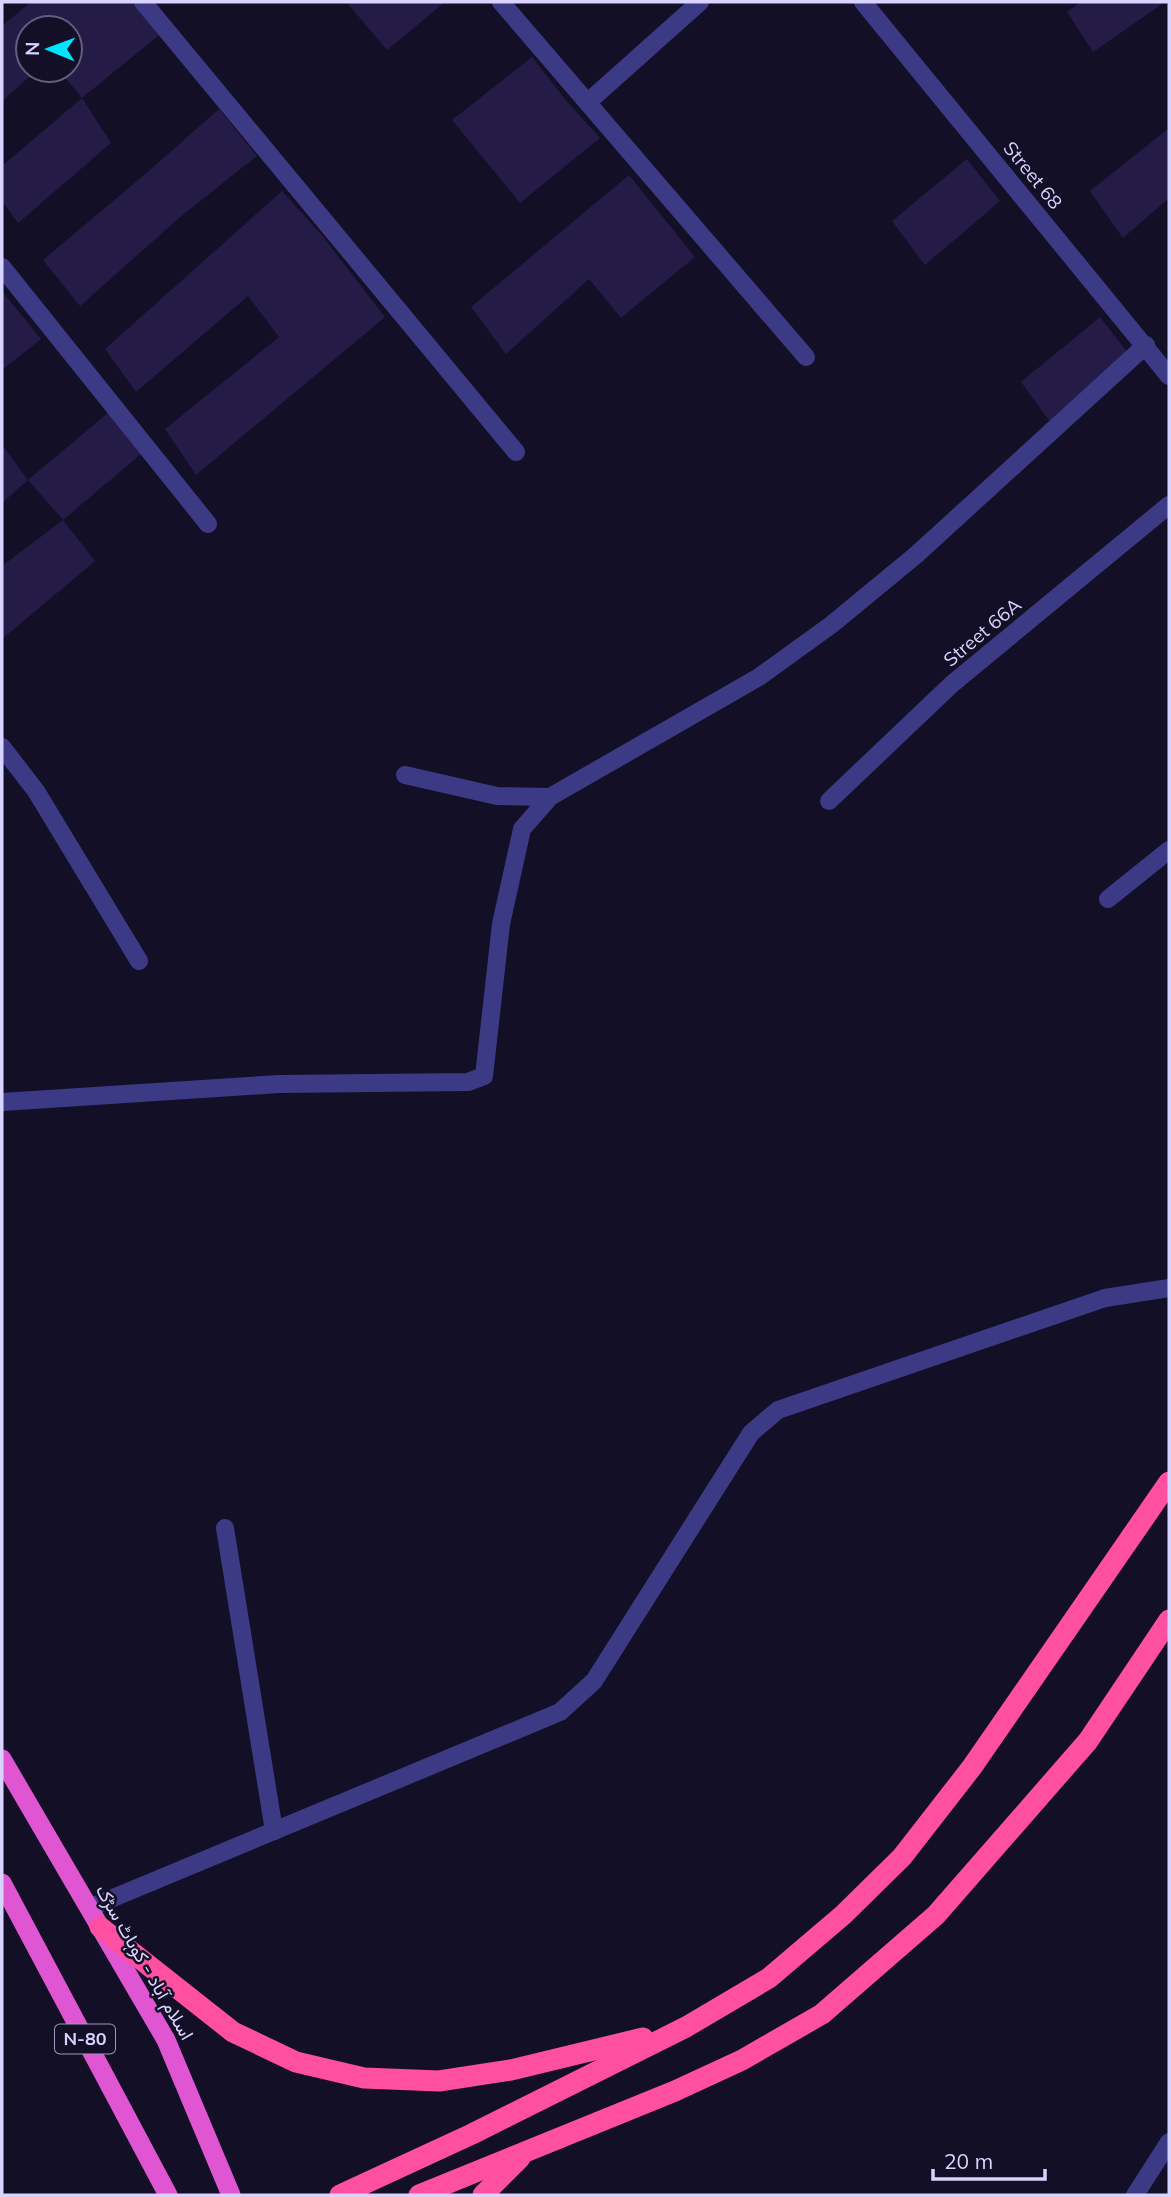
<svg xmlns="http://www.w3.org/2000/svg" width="1171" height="2197" font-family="Mulish,Vazirmatn,sans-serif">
  <rect width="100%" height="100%" fill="#130f26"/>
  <g fill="#241b47">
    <path d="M31,2H132L159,35L82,98L59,70H70V28H28V70H37L2,101V26Z"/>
    <path d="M352,2H445L387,50L349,5Z"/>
    <path d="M1081,2H1165L1093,52L1067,12Z"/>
    <path d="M532,57L565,99L600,138L520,203L452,120Z"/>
    <path d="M82,98L111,143L18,223L2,201V166Z"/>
    <path d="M219,109L257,156L179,218L80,306L43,260L143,176Z"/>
    <path d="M1169,128V198L1123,238L1090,191Z"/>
    <path d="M967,159L1000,201L925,265L892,221Z"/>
    <path d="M629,175L695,257L621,318L589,279L506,354L471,307Z"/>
    <path d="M282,191L321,234L385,317L196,475L165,429L279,337L248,296L136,392L105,349Z"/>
    <path d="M2,291L41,339L2,370Z"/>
    <path d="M1100,317L1132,358L1053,426L1021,382Z"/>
    <path d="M110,411L141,454L63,520L28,480Z"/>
    <path d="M2,445L28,480L2,503Z"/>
    <path d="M63,520L95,561L2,639V566Z"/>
  </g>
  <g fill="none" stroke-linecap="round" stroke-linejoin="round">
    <g stroke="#3d3a85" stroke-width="18">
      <path d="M143,2L516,452"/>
      <path d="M501,2L806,357"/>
      <path d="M863,2L1169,376"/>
      <path d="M588,102L700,2"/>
      <path d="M2,267L208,524"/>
      <path d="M2,747L36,791L139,961"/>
      <path d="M405,775L497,796L550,797L759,677L831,625L916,555L1146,345"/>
      <path d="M829,801L952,684L1169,505"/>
      <path d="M1108,899L1169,850"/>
      <path d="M2,1102L279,1084L468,1082L484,1076L501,924L522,829L550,797"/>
      <path d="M225,1528L274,1831"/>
      <path d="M89,1908L560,1712L594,1681L751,1433L778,1410L1105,1298L1169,1288"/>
    </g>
    <path stroke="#3d3a85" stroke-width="18" d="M1135,2195L1169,2142"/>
    <g stroke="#e055d1" stroke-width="19">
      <path d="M2,1759L166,2040L231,2195"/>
      <path d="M2,1883L168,2195"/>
    </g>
    <g stroke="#ff4fa3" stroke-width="21">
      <path d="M100,1927L233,2032L296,2062L364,2078L439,2081L511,2070L643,2038"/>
      <path d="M340,2195L472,2134L686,2027L769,1978L843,1915L902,1857L972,1767L1169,1482"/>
      <path d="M419,2195L675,2091L742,2060L822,2014L936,1915L1088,1741L1169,1620"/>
      <path d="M483,2195L520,2158"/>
    </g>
  </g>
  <g text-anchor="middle" stroke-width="5" stroke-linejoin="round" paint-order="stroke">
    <rect fill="#130f26" stroke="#9e99be" stroke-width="2" x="55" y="2024.5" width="60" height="29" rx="5"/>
    <g font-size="18" font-weight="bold" fill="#d9d4ff">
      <text x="85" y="2045">N-80</text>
    </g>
    <g font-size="19" fill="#d9d4ff" stroke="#130f26">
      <text transform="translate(1033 175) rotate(51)" y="7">Street 68</text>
      <text transform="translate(982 632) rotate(-40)" y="7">Street 66A</text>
      <text transform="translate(145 1962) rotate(60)" y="7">اسلام آباد - کوہاٹ سڑک</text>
    </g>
  </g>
  <rect width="1171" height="2197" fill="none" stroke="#d9d4ff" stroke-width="7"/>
  <g transform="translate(49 49) rotate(271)"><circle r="33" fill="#130f26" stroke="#625e7d" stroke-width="2"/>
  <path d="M0-5L12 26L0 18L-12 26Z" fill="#00e5ff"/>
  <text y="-10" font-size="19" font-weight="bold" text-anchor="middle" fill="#d9d4ff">N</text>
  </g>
  <path d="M933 2169v10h112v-10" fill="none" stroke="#d9d4ff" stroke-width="3.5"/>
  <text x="944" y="2169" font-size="21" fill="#d9d4ff" stroke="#130f26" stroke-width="5" paint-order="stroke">20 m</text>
</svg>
